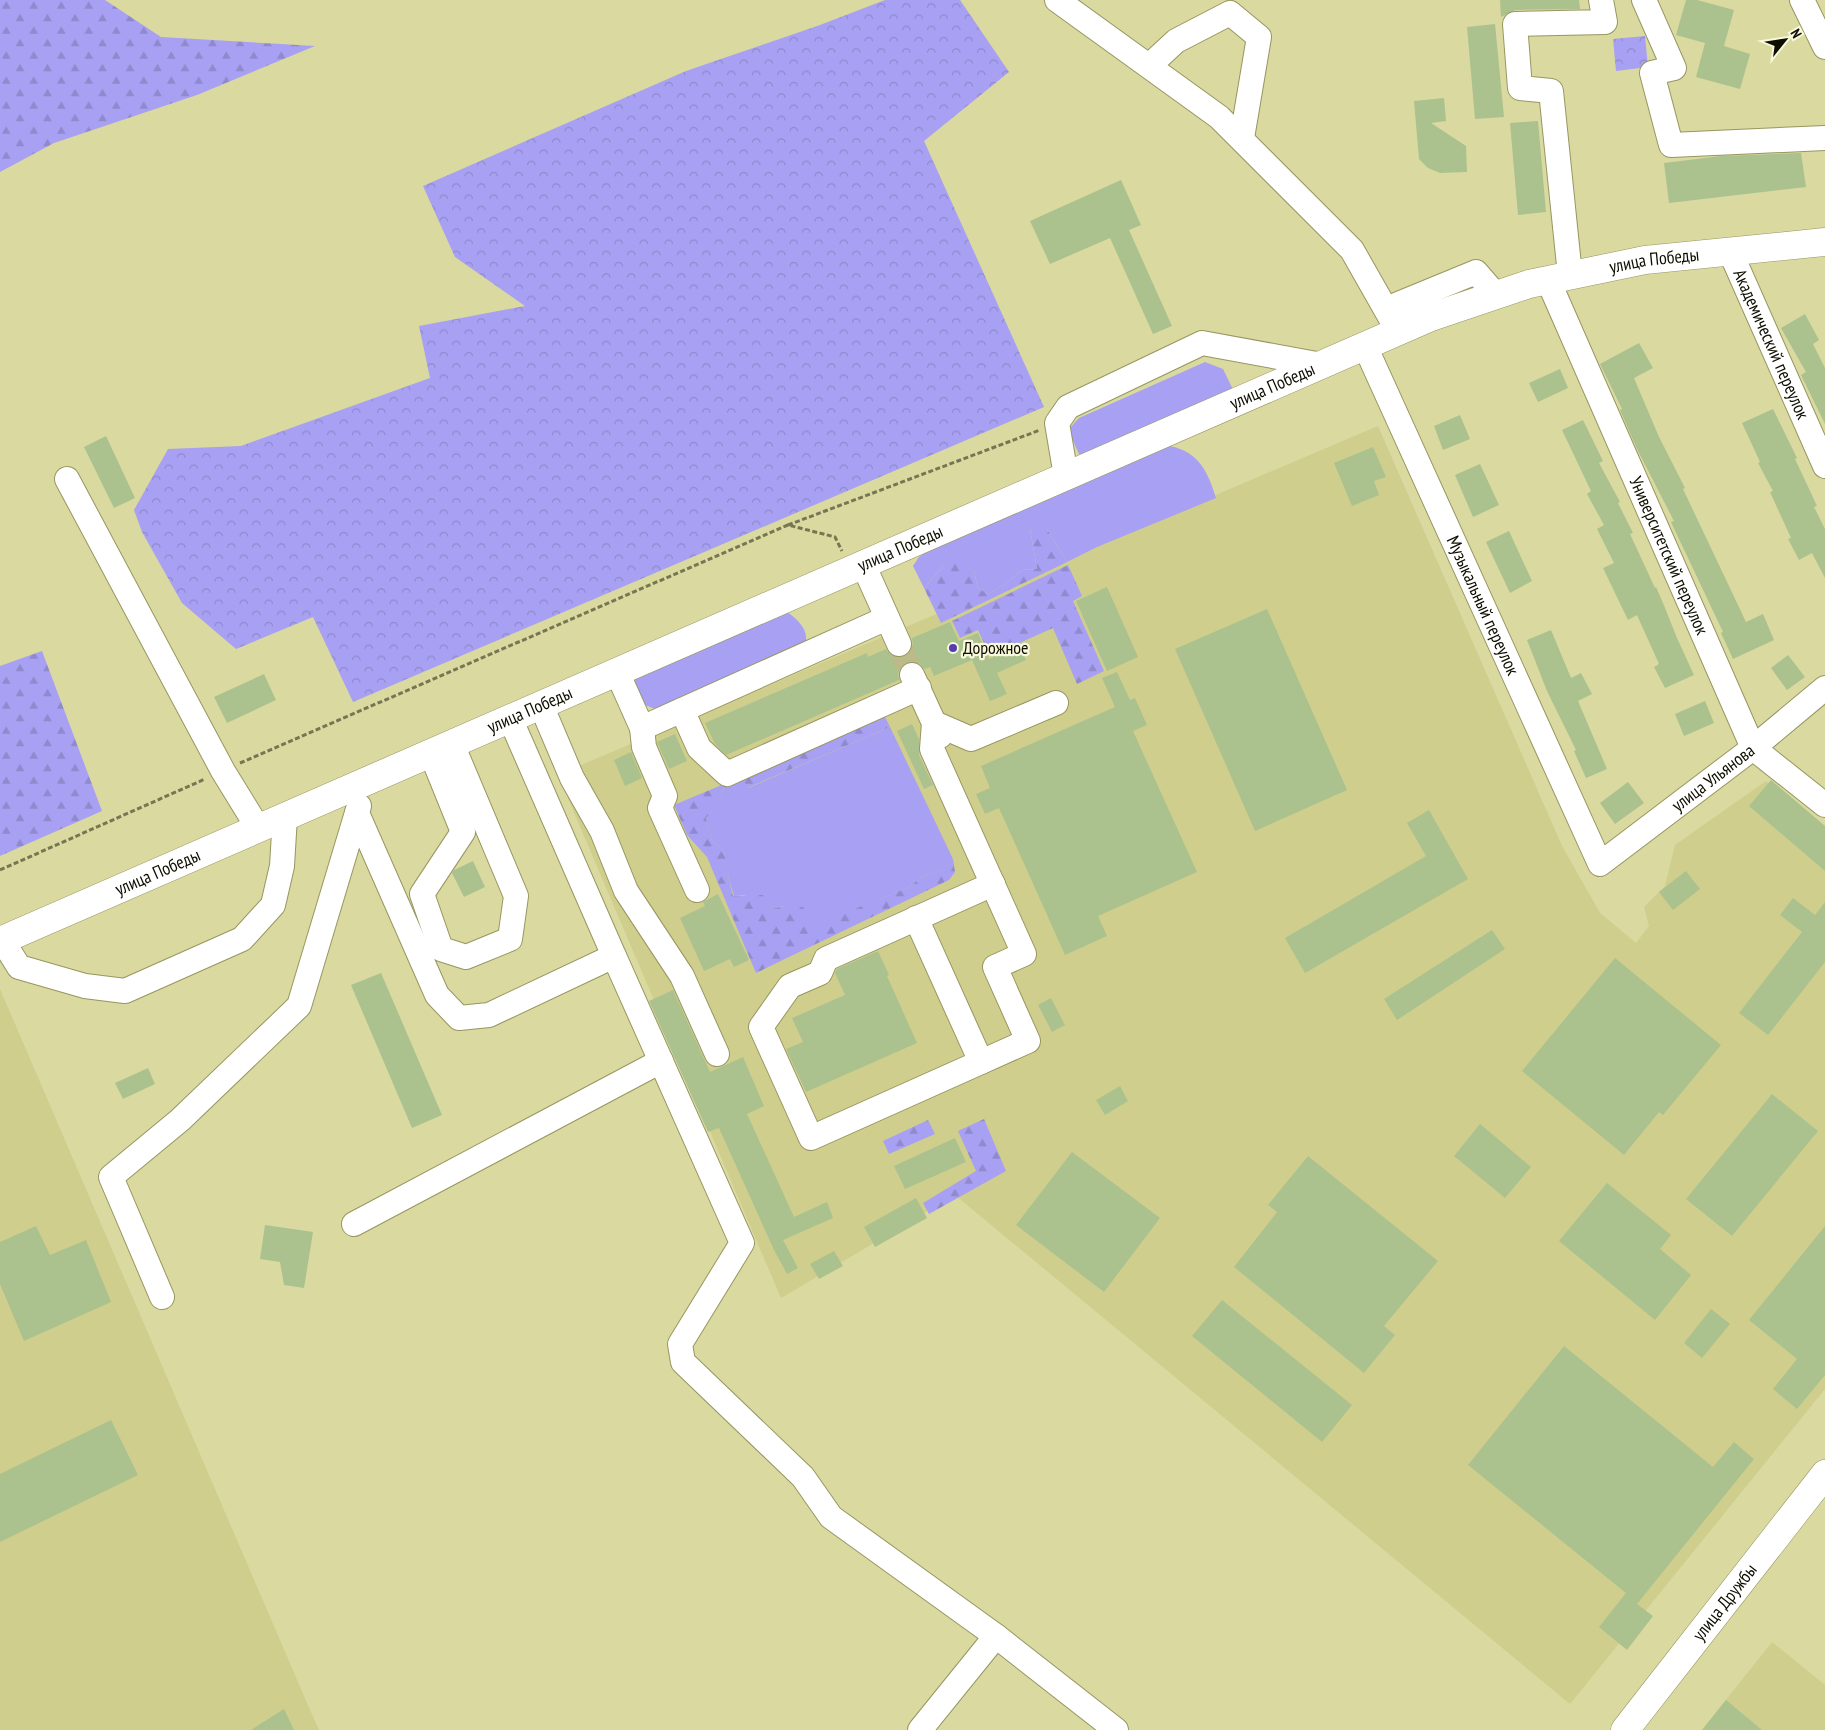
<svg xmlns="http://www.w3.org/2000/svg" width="1825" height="1730" font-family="'PT Sans Narrow',sans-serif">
  <defs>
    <pattern id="forest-firs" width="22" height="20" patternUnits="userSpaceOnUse" patternTransform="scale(1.25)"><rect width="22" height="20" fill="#a8a0f2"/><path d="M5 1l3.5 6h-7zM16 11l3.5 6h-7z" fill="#8f89ce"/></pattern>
    <pattern id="park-crowns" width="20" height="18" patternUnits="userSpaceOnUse" patternTransform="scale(1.25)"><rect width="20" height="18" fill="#a8a0f2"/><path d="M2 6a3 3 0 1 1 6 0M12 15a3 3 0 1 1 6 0" fill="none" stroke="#8f89ce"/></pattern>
  </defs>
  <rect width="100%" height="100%" fill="#d9d9a0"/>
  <g fill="#cfce8d">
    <path d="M1378,426L1562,846L1600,913L1636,943L1649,926L1644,907L1665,886L1675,845L1766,781L1825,827V1389L1570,1704L955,1195L781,1298L558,775Z"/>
    <path d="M0,989L310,1710L319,1730H0Z"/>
    <path d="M1772,1642L1825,1685V1730H1702Z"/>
  </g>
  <g fill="#a8a0f2">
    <path d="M1205,362L1223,369L1238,400L1094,473L1079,454L1068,430L1079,418Z"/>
    <path d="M1170,446C1199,452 1208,472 1216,498L1097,547L1067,562L1047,529H1030L1037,569L1022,570L1004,585L988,594L978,588L974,571L945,564L924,588L913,566L919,557L930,549Z"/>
    <path d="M782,608C794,617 808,626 806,642L655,709L645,705L632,675Z"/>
    <path d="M890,727L953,859L946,870L925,875L907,888L812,927L785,906L771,909L744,895L734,896L728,877L729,866L723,849L712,841L706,818C716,807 722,799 724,784L742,777L748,788Z"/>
  </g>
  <g fill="url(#forest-firs)">
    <path d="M0,0H105L161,37L315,46L197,95L54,143L0,172Z"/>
    <path d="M1030,529H1047L1067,562L941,623L924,588L945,564L961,562L974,571L978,588L988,594L1004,585L1022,570L1037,569Z"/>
    <path d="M1068,565L1082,596L1073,601L1104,671L1077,684L1053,628L990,656L978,630L960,638L952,621Z"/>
    <path d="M42,651L102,811L0,856V666Z"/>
    <path d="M884,715L890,727L747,788L742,777Z"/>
    <path d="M724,784C722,799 716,808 706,818L712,841L723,849L730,867L728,877L733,896L763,895L771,909L785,906L803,907L813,919L812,926L907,888L925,875L945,870L953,859L955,872L949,880L756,973L707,857L687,835L674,805Z"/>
    <path d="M984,1119L1006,1171L929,1214L923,1203L976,1171L958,1131Z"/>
    <path d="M928,1120L935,1134L889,1154L883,1141Z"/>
  </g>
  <g fill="url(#park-crowns)">
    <path d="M885,0H960L1009,72L924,141L1044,407L353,702L313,617L236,649L182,603L142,532L134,510L168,449L241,446L430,378L419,326L525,306L455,257L423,186L686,71L820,25Z"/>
    <path d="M1645,36L1648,67L1616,71L1613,39Z"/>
  </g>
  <g fill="#abc28e">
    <path d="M1500,0H1579L1580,9L1515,10L1501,17Z"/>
    <path d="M1686,0H1697L1734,10L1724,46L1750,54L1740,89L1696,77L1705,43L1676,35Z"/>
    <path d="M1495,24L1504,117L1475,119L1467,27Z"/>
    <path d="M1444,98L1446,121L1431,123L1466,146L1467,172L1440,173L1428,168L1419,159L1414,101Z"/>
    <path d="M1538,121L1546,212L1518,215L1510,123Z"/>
    <path d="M1801,153L1806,187L1669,203L1664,163L1721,156Z"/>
    <path d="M1121,180L1141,225L1129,230L1172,326L1153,334L1110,238L1050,264L1030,221Z"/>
    <path d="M1805,314L1819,340L1813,344L1825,368V424L1801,375L1806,372L1781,328Z"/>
    <path d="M1639,343L1653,368L1634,378L1659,437L1685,488L1683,489L1746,622L1763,614L1774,640L1733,659L1721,633L1723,632L1671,522L1674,521L1637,449L1620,410L1622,409L1600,364Z"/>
    <path d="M1560,369L1568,388L1538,402L1529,383Z"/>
    <path d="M1773,409L1797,458L1795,459L1817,506L1814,507L1825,529V578L1812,553L1799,560L1788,539L1791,538L1770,492L1773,491L1758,463L1760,462L1742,423Z"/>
    <path d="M1460,415L1470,439L1443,450L1434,426Z"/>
    <path d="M1583,420L1603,461L1599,463L1620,502L1618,503L1633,533L1630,534L1655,588L1656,587L1663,603L1677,638L1694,675L1665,688L1654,667L1659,664L1637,615L1628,620L1603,568L1614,563L1597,529L1604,525L1587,494L1591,491L1562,430Z"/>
    <path d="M106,436L135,498L114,508L84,447Z"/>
    <path d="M1373,447L1386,477L1374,481L1379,495L1352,506L1334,463Z"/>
    <path d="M1480,464L1499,505L1473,517L1455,475Z"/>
    <path d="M1509,531L1532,581L1510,593L1486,542Z"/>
    <path d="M1107,587L1138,657L1107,671L1076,601Z"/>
    <path d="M1267,609L1347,790L1255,831L1175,649Z"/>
    <path d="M950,622L959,641L978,633L989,659L1019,645L1026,660L997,673L1007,694L990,701L972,660L934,676L930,667L925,669L920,664L913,661L907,662L901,667L898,674L899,680L726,755L715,744L705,723L867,653L868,657L886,649L891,655L898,658L904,657L910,652L913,645L912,638Z"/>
    <path d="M1551,630L1571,678L1581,673L1592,694L1578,701L1607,769L1586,778L1574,751L1576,750L1547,691L1527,640Z"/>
    <path d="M1788,655L1805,677L1787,690L1771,668Z"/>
    <path d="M1117,672L1130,700L1135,698L1147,725L1133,731L1197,872L1098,916L1107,936L1065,955L999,808L985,814L976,794L990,788L981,766L1115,707L1102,678Z"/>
    <path d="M264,674L276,700L227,723L214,697Z"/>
    <path d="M1705,701L1714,723L1684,736L1675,714Z"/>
    <path d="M912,724L919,739V755L933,785L924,789L897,731Z"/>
    <path d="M675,734L687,761L669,769L657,742Z"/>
    <path d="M631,752L642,778L625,786L614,760Z"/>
    <path d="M1771,780L1825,826V871L1749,806Z"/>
    <path d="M1628,782L1644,803L1615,824L1600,803Z"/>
    <path d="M1429,810L1468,879L1305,973L1285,938L1426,856L1407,823Z"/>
    <path d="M473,861L485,887L464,897L452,873L454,870Z"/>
    <path d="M1686,871L1700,889L1673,910L1659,892Z"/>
    <path d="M718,894L749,960L734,967L730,959L704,971L680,918L705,906L703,902Z"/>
    <path d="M1793,898L1815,915L1825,902V962L1768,1035L1739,1013L1802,932L1780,915Z"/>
    <path d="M1492,930L1505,949L1397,1020L1384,999Z"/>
    <path d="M878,951L889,975L887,976L917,1043L806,1092L786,1049L803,1042L792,1018L845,995L835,973L837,969Z"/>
    <path d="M1615,958L1721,1045L1663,1115L1659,1112L1624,1155L1522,1071Z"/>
    <path d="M381,973L442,1115L412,1128L351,985Z"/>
    <path d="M673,990L710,1072L743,1057L764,1106L747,1114L794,1217L827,1202L833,1218L783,1240L798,1268L787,1274L774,1250L719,1128L708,1132L649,1001Z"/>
    <path d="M1051,998L1065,1025L1052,1032L1038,1005Z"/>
    <path d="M148,1068L155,1084L123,1099L115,1083Z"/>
    <path d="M1120,1086L1128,1101L1105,1115L1096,1100Z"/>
    <path d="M1772,1094L1818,1131L1732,1236L1686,1199Z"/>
    <path d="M1480,1124L1531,1167L1505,1198L1454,1156Z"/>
    <path d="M955,1138L966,1162L905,1189L894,1166Z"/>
    <path d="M1072,1152L1160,1218L1104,1292L1016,1225Z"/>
    <path d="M1308,1156L1438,1261L1384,1326L1395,1335L1364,1373L1234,1267L1277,1212L1268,1205Z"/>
    <path d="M1607,1183L1671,1235L1660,1249L1691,1275L1655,1320L1559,1241Z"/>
    <path d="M916,1198L927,1218L875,1247L864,1227Z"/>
    <path d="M265,1225L313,1232L304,1288L284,1285L280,1262L260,1259Z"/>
    <path d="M36,1226L50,1255L86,1240L111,1302L24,1341L0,1284V1242Z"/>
    <path d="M1825,1226V1375L1797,1409L1773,1389L1797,1359L1749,1320Z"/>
    <path d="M834,1251L843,1266L819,1279L810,1264Z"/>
    <path d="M1222,1300L1352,1405L1322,1442L1192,1336Z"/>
    <path d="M1711,1309L1730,1324L1702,1358L1684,1343Z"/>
    <path d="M1564,1346L1713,1467L1734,1442L1754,1459L1637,1604L1653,1616L1627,1650L1599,1627L1626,1593L1468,1465Z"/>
    <path d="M111,1420L138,1475L0,1542V1474Z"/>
    <path d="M1726,1700L1762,1730H1702Z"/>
    <path d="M284,1709L294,1730H251Z"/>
  </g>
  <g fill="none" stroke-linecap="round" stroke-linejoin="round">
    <path stroke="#bbba88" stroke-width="24" stroke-dasharray="24 12" stroke-linecap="butt" d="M899,644L912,675"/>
    <defs>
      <g id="minor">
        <path d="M1057,0L1219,117L1352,250L1398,331"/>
        <path d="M1644,0L1674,68L1652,73L1671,145L1825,138"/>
        <path d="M1802,0L1825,47"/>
        <path d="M1149,66L1176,41L1230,13L1259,37L1242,138"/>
        <path id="s1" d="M1730,251L1825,466"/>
        <path d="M1570,275L1551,91L1520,88L1515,24L1605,22L1601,0"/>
        <path id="s2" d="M1548,280L1753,748L1825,805"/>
        <path d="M1386,309L1476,272L1496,295"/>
        <path id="s3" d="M1365,346L1600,864L1753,748L1825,688"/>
        <path d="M1066,476L1057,423L1068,407L1202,343L1322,365"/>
        <path d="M67,479L223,771L258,828"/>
        <path d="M863,564L899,644"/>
        <path d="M617,672L642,728L887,618"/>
        <path d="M912,675L934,723L932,749L1024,954L995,967L1028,1041L981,1062L916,918"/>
        <path d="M541,705L572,778L602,831L626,891L682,976L717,1054"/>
        <path d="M682,710L699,748L727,774L919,688"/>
        <path d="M642,728L644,747L665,796L660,808L697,890"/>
        <path d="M940,736L934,723L971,739L1056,703"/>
        <path d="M431,753L463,832L422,894L441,949L466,957L510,939L516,896L452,744"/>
        <path d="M357,813L437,995L459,1018L489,1015L614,956L510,718"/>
        <path d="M2,940L19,967L85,986L125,991L242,939L273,905L282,866L285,816"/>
        <path d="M614,956L742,1243L680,1344L683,1362L803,1477L831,1517L996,1636L1116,1730"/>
        <path d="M981,1062L811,1138L761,1027L790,986L820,973L826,959L993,884"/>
        <path d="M354,1224L661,1061"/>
        <path d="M162,1297L111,1177L180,1120L299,1006L359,806"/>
        <path d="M920,1730L996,1636"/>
      </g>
      <g id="major">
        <path id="s4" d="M0,941L1431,317L1529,284L1645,260L1825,242"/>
        <path id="s5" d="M1625,1730L1825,1474"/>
      </g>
    </defs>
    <use href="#minor" stroke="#979660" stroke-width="26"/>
    <use href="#major" stroke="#979660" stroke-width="29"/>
    <g stroke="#767652" stroke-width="3" stroke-dasharray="5 2.5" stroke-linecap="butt">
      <path d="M788,525L1040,430"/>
      <path d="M240,763L788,525L835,537L842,551"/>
      <path d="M0,870L205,779"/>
    </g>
    <use href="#minor" stroke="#fff" stroke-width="24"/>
    <use href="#major" stroke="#fff" stroke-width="28"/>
  </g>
  <circle fill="#563bb3" stroke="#f8f8dc" stroke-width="2" cx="953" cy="648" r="5"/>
  <g text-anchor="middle" stroke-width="4.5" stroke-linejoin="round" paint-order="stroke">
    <g font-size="18" fill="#0e0d00" stroke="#f8f8dc">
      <text dy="6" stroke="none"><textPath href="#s4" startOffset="1792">улица Победы</textPath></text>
      <text dy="6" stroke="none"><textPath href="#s1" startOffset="102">Академический переулок</textPath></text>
      <text dy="6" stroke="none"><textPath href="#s4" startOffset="1388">улица Победы</textPath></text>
      <text dy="6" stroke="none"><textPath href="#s4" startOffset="982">улица Победы</textPath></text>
      <text dy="6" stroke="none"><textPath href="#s2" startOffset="301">Университетский переулок</textPath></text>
      <text dy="6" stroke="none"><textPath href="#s3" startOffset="285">Музыкальный переулок</textPath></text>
      <text dy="6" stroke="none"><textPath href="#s4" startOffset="578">улица Победы</textPath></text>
      <text dy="6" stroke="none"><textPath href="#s3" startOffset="711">улица Ульянова</textPath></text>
      <text dy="6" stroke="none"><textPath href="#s4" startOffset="172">улица Победы</textPath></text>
      <text dy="6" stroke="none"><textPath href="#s5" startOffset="162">улица Дружбы</textPath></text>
    </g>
    <g font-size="18" fill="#0e0d00" stroke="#f8f8dc" text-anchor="start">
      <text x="963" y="654">Дорожное</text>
    </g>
  </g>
  <g transform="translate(1785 40) rotate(60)" stroke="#f8f8dc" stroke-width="4" paint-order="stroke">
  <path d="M0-4L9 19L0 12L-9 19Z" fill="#0e0d00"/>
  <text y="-8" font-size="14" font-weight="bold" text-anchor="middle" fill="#0e0d00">N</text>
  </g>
</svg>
